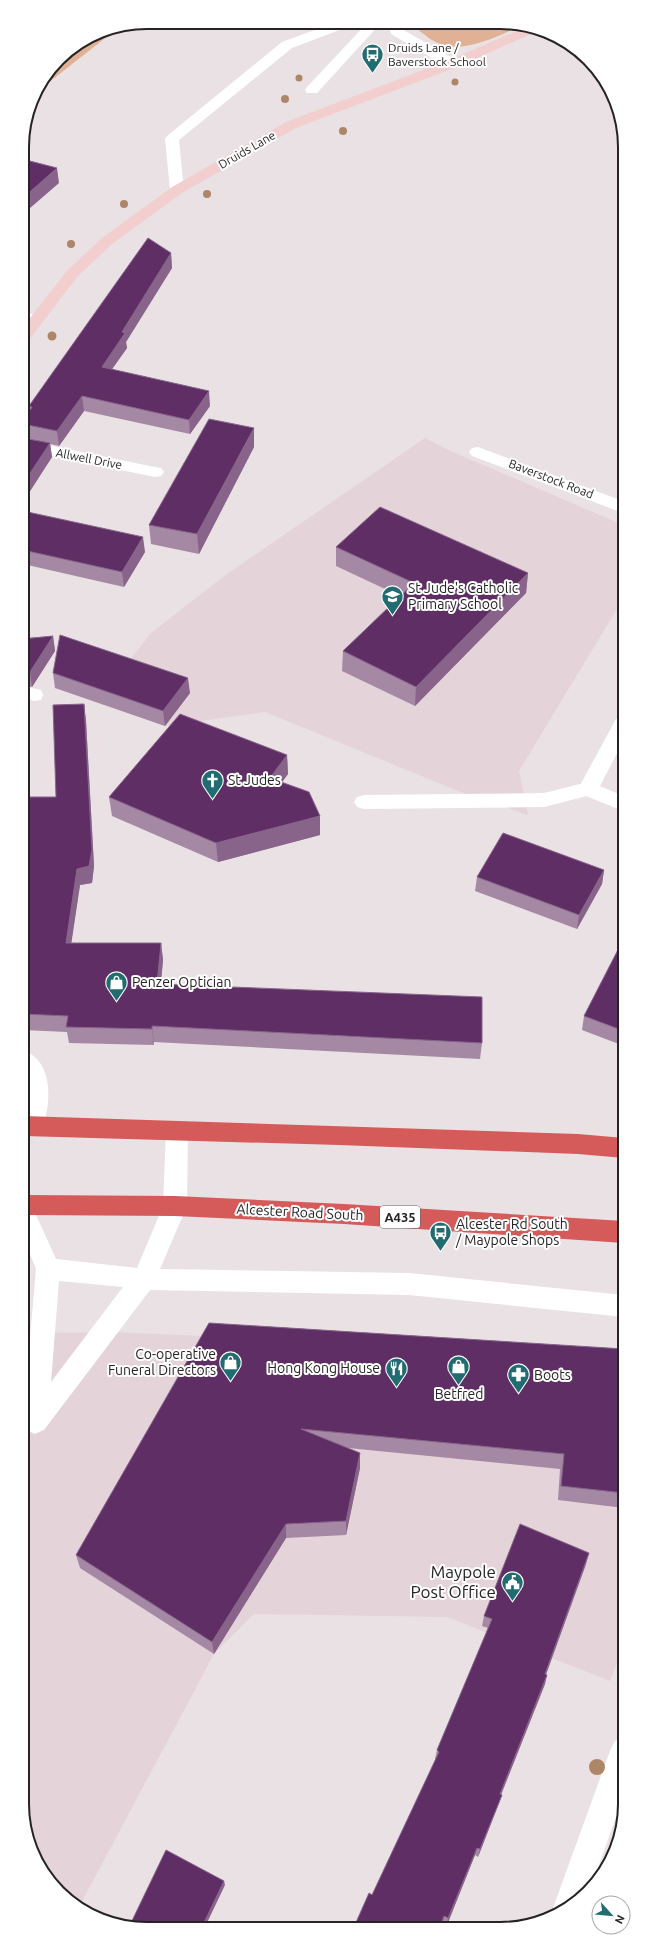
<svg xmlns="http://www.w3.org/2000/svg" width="647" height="1951" font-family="Ubuntu,sans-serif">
  <rect width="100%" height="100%" fill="#eae1e4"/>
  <g fill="#e5d3da">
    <path d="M425,438L453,452L623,525V599L519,771L528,815L458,791L265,712L165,726L97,702L151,633L227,574Z"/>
    <path d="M24,1329L26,1333L114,1332L624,1355L625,1642L610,1681L447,1617L254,1614L214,1654L79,1907L58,1892L35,1860L24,1828Z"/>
  </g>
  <g fill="#e0b194">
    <path d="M255,23H301L282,30Z"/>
    <path d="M415,24H525C495,37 454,61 425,35C421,32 416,29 415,24Z"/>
    <path d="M118,28L34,94L64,53L99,31Z"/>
  </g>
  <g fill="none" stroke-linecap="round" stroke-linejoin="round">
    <g fill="#fff" fill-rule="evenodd">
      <path d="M334,23H352L350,26L292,48L179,140L184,190L182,193H172L170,190L165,139L167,136L282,42Z"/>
      <path d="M367,23L380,24L317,93H307L305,90L307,87Z"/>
      <path d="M23,686L41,690L43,695L41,700L34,701L23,698Z"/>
      <path d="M588,782L595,784L598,789L595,794L544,807L364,809L357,807L354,802L357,797L364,795L544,793Z"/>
      <path d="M23,1050C55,1061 52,1108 40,1133L32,1135L24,1131L27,1090L23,1074Z"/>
      <path d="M177,1121L185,1123L188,1130L187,1206L160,1269L409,1273L624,1295V1317L409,1295L150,1290L44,1430L35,1434L26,1430L24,1425V1407L36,1269L24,1239V1203L32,1206L56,1259L137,1268L163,1206L166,1130L169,1123ZM59,1281L123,1287L51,1382Z"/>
    </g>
    <g fill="#fff" fill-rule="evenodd">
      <path d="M388,24H400L402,29L457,61L459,64L457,67H447L391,34Z"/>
      <path d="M22,311L41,317L43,320L41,323L35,325L23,321Z"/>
      <path d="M23,440L155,467L161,468L164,472L161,476L155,477L23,450Z"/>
      <path d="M478,447L623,501V513L472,456L469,452L472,448Z"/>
      <path d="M623,717V742L600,786L623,796V811L581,794L578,789L616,719Z"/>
      <path d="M625,1737V1792L590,1890L562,1912L556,1915L553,1908L610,1751L615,1741Z"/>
    </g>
    <path fill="#f2cece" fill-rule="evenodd" d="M529,26L540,30L457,67L296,128L182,193L112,244L77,277L29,340L23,342V327L67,271L102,238L172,187L286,122L447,61Z"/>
    <g fill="#d55a5a" fill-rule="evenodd">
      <path d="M23,1116L578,1134L624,1138V1158L578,1154L339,1145L24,1136Z"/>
      <path d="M24,1195L175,1196L344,1204L624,1221V1243L344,1224L175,1216L24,1215Z"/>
    </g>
  </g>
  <g fill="#ad8667">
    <circle cx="299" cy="78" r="3.5"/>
    <circle cx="455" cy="82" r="3.5"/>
    <circle cx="285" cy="99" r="4"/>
    <circle cx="343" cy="131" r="4"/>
    <circle cx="207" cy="194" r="4"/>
    <circle cx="124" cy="204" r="4"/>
    <circle cx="71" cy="244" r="4"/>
    <circle cx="52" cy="336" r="4.5"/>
    <circle cx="597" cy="1767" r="8"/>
  </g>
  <g fill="#a488a4">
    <path d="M171,253L172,268L126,342L127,348L112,369L210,406L190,434L84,411L59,446L50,444L52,457L23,502V421L30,410L29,406Z"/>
    <path d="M254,447L199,554L151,544L149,525Z"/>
    <path d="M23,511L145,552L124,587L23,564Z"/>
    <path d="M336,547L528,573L526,593L415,706L342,671L343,651L400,596L336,566Z"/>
    <path d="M23,620L27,635L24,638L53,636L55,651L32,687L23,685Z"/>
    <path d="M53,673L190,693L165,726L55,688Z"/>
    <path d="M84,704L86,721L94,866L92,883L80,885L71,943H161L163,960L161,984L482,1043L480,1059L154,1042V1045L69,1043L67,1032L23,1030V825H25L56,797Z"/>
    <path d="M287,755L288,774L282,782L320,835L218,862L112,816L109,797Z"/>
    <path d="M604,870L602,884L577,929L475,891L477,877Z"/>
    <path d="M624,938V1046L582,1030L584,1016Z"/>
    <path d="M209,1323L624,1349V1508L558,1500L560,1469L348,1448L360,1453V1468L346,1535L286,1538L214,1654L80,1568L76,1555Z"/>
    <path d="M586,1564L546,1674L545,1684L501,1795H502L499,1803L478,1857L475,1855L447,1925L443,1922L372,1895L436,1759H435L437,1750L488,1628L482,1626L484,1616Z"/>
  </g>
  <g fill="#88648b">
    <path d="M57,168L59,183L22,215V199Z"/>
    <path d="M171,253L172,268L126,342L127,348L103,382L102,367L122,332Z"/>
    <path d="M209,391L210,406L190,434L189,420Z"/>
    <path d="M82,396L84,411L59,446L57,431Z"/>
    <path d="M254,428V447L199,554L197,534Z"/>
    <path d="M50,443L52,457L23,502V484Z"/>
    <path d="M143,537L145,552L124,587L122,572Z"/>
    <path d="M528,573L526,593L415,706L416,687Z"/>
    <path d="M25,620L27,635L23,641V623Z"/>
    <path d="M53,636L55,651L32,687L30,672Z"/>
    <path d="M188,678L190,693L165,726L163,711Z"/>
    <path d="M84,704L86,721L94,866L92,883L80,885L69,959L66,943L77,869Z"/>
    <path d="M287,755L288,774L271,797L270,778Z"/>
    <path d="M320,816V835L218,862L216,843Z"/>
    <path d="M604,870L602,884L577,929L579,915Z"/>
    <path d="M161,943L163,960L159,1000L157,984Z"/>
    <path d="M152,1026L154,1042V1045L152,1029Z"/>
    <path d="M360,1453V1468L346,1535V1521Z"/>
    <path d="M286,1524V1538L214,1654L212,1642Z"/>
    <path d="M589,1553L586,1564L543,1683L545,1674Z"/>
    <path d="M547,1675L545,1684L498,1802L500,1794Z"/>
    <path d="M502,1795L499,1803L478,1857L480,1849Z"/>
    <path d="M477,1848L475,1855L447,1925L448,1918Z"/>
    <path d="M224,1881L225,1885L205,1927H202Z"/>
    <path d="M444,1916L443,1922L441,1927H440Z"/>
  </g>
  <g fill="#5e2e65" stroke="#88648b">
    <path d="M22,159L57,168L22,199Z"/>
    <path d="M148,238L171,253L122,332L125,333L102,367L209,391L189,420L82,396L57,431L23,424V421L32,407L29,406Z"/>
    <path d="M209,419L254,428L197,534L149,525Z"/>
    <path d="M23,438L50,443L23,484Z"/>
    <path d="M380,507L528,573L416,687L343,651L414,583L336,547Z"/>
    <path d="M23,511L143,537L122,572L23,550Z"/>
    <path d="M60,635L188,678L163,711L53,673Z"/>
    <path d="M53,636L30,672L23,671V639Z"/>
    <path d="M84,704L92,850L89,866L77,869L66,943H161L157,984L482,997V1043L152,1026V1029L66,1027L68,1016L23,1014V825H25L30,797H56L53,705Z"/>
    <path d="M180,714L287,755L270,778L309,792L320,816L216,843L109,797Z"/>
    <path d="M503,833L604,870L579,915L477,877Z"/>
    <path d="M624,938V1031L584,1016Z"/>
    <path d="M209,1323L624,1349V1493L561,1486L564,1454L301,1429L360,1453L346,1521L286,1524L212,1642L76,1555Z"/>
    <path d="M520,1524L589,1553L545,1674L547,1675L500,1794L502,1795L480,1849L477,1848L448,1918L444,1916L440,1927H354L369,1893L372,1895L439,1752L437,1750L492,1619L484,1616Z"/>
    <path d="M166,1850L224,1881L202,1927H129Z"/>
  </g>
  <defs>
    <symbol id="bus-pin" viewBox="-11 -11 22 30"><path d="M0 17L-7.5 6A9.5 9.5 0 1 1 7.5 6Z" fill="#206c70" stroke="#fff"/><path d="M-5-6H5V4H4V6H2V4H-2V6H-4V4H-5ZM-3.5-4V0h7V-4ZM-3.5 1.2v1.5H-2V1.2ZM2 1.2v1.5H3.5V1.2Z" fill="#fff"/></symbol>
    <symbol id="school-pin" viewBox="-11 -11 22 30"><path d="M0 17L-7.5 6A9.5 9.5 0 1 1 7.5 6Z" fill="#206c70" stroke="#fff"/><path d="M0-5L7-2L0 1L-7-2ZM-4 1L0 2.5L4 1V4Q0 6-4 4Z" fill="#fff"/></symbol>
    <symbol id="church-pin" viewBox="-11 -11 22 30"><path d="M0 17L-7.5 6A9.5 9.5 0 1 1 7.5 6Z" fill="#206c70" stroke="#fff"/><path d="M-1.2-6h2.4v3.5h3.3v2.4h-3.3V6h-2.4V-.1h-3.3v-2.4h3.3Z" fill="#fff"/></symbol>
    <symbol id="shop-pin" viewBox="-11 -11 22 30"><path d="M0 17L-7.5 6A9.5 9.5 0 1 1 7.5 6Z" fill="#206c70" stroke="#fff"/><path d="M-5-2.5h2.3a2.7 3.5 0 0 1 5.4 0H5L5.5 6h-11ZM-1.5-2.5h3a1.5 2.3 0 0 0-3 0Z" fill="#fff"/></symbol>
    <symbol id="restaurant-pin" viewBox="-11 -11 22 30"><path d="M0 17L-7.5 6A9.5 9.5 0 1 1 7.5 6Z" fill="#206c70" stroke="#fff"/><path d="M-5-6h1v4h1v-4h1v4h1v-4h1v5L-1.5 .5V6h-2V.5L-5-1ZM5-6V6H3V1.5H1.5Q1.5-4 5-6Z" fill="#fff"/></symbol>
    <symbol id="pharmacy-pin" viewBox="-11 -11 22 30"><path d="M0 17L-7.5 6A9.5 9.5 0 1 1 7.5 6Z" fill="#206c70" stroke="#fff"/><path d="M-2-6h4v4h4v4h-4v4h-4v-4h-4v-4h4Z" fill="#fff"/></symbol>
    <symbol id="civic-pin" viewBox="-11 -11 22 30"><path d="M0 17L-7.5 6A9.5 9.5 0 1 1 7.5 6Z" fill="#206c70" stroke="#fff"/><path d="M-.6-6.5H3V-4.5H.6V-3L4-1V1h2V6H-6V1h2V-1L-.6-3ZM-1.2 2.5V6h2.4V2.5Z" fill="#fff"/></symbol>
  </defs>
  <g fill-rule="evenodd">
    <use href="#bus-pin" x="360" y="42" width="25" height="34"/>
    <use href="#school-pin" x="380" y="584" width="25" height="34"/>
    <use href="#church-pin" x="200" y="768" width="25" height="34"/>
    <use href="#shop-pin" x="104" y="970" width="25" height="34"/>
    <use href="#bus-pin" x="428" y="1220" width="25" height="34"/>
    <use href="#shop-pin" x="218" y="1350" width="25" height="34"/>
    <use href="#shop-pin" x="446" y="1354" width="25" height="34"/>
    <use href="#restaurant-pin" x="384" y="1356" width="25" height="34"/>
    <use href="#pharmacy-pin" x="506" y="1362" width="25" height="34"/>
    <use href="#civic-pin" x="500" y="1570" width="25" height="34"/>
  </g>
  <g text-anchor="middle" stroke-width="4" stroke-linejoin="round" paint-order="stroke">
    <g font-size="12" fill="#262324" stroke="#fff" text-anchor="start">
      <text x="388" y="52">Druids Lane /<tspan x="388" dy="14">Baverstock School</tspan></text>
    </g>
    <g font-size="12" fill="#262324" stroke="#fff">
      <text transform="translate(247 150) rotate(-30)" y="4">Druids Lane</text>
      <text transform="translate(89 459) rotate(11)" y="4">Allwell Drive</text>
      <text transform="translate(551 479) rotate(21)" y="4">Baverstock Road</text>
    </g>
    <rect fill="#fff" stroke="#676566" stroke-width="1" x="380" y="1206" width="40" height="22" rx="3"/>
    <g font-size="13" font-weight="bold" fill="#262324">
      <text x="400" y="1222">A435</text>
    </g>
    <g font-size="14" fill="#262324" stroke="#fff" text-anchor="start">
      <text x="408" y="593">St Jude's Catholic<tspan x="408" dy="16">Primary School</tspan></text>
      <text x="228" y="785">St Judes</text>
      <text x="132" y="987">Penzer Optician</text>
      <text x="456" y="1229">Alcester Rd South<tspan x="456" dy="16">/ Maypole Shops</tspan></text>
      <text x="216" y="1359" text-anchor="end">Co-operative<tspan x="216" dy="16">Funeral Directors</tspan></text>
      <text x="380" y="1373" text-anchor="end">Hong Kong House</text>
      <text x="534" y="1380">Boots</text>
      <text x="459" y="1399" text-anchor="middle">Betfred</text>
    </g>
    <g font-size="14" fill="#262324" stroke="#fff">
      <text transform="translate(300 1212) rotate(3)" y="5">Alcester Road South</text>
    </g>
    <g font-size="17" fill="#262324" stroke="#fff" text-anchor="end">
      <text x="496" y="1578">Maypole<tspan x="496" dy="20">Post Office</tspan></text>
    </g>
  </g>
  <path d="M0 0H647V1951H0ZM147 29H500A118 118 0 0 1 618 147V1804A118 118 0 0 1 500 1922H147A118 118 0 0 1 29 1804V147A118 118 0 0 1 147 29Z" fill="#fff" fill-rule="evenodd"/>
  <path fill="none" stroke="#262324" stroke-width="2" d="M147 29H500A118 118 0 0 1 618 147V1804A118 118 0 0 1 500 1922H147A118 118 0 0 1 29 1804V147A118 118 0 0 1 147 29Z"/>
  <g transform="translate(611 1915) rotate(117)"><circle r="19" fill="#ffffff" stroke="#a8a7a7"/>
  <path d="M0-3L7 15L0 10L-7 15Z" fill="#206c70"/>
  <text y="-6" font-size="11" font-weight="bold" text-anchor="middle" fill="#262324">N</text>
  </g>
</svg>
